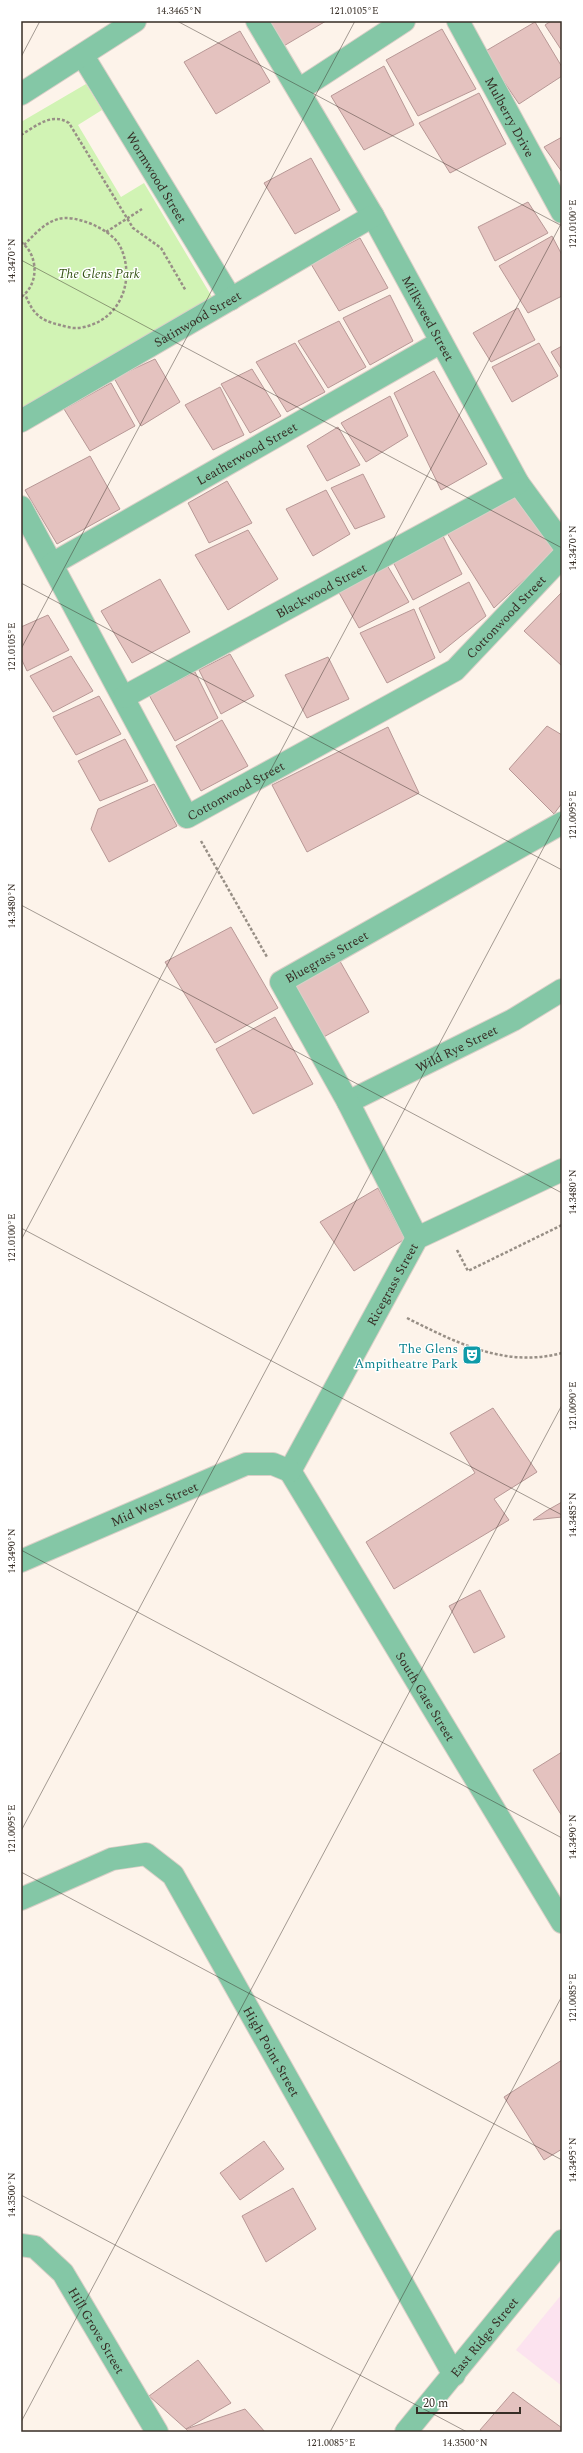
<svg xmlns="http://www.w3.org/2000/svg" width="583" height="2453" font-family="Spectral,serif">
  <rect width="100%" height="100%" fill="#fdf3ea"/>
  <path fill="#fce3ef" d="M562,2294V2386L516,2350Z"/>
  <path fill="#d1f3b4" d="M86,84L102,110L78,125L121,197L144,183L212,297L21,409V122Z"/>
  <g fill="#e4c2bf" stroke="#b89896">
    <path d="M267,21H326L282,47Z"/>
    <path d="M551,21H562V51L545,25Z"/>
    <path d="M535,22L562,67V76L519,104L484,52Z"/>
    <path d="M442,29L476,89L418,116L386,60Z"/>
    <path d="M240,31L270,82L216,114L184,62Z"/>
    <path d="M384,66L414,125L364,150L331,96Z"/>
    <path d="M479,93L506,144L450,173L419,123Z"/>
    <path d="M562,137V172L544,147Z"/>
    <path d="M311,158L340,210L295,234L264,183Z"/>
    <path d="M528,202L548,233L495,261L478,227Z"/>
    <path d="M552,236L562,255V296L528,313L499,266Z"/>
    <path d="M360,238L388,288L339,311L311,264Z"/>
    <path d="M390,295L413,341L370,365L343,318Z"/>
    <path d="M518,308L535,340L491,362L473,333Z"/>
    <path d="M339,321L366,367L328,388L298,341Z"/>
    <path d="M295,343L325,392L287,412L256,362Z"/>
    <path d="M539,343L558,376L512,402L492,367Z"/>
    <path d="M562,346V370L551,352Z"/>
    <path d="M155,359L180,402L141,426L114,378Z"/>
    <path d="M252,369L281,416L250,433L221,384Z"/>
    <path d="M434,371L487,464L441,490L394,393Z"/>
    <path d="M111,383L135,426L90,451L64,409Z"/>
    <path d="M220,387L244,435L213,450L185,405Z"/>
    <path d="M390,396L408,436L366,462L341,423Z"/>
    <path d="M338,427L360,465L327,481L307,446Z"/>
    <path d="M90,456L120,509L57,544L25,490Z"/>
    <path d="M363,474L385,517L355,529L331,488Z"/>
    <path d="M227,481L252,523L209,543L188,503Z"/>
    <path d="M326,490L350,534L313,556L286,509Z"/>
    <path d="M514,495L555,551L494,608L447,533Z"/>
    <path d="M248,530L278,579L228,610L195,555Z"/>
    <path d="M443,536L462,574L413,600L393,562Z"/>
    <path d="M387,565L409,602L359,628L337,589Z"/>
    <path d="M160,579L190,632L132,663L101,611Z"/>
    <path d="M469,582L486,616L440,653L419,608Z"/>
    <path d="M562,592V666L524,631Z"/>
    <path d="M414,609L435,658L387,683L360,633Z"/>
    <path d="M48,615L69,650L27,671L21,658V627Z"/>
    <path d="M230,654L254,696L221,714L199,670Z"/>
    <path d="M71,656L93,691L53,712L30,676Z"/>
    <path d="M328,657L349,699L307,718L285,675Z"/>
    <path d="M195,672L218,718L175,741L149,695Z"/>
    <path d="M99,696L121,734L76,755L53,717Z"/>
    <path d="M222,720L248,766L201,791L176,746Z"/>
    <path d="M547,726L562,735V803L554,814L509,769Z"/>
    <path d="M388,727L419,793L307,852L272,785Z"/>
    <path d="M125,739L148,781L100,801L78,761Z"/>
    <path d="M154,784L177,826L109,862L91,829L98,809Z"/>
    <path d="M231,927L278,1008L215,1043L165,962Z"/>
    <path d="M337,956L369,1012L320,1039L288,983Z"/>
    <path d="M275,1017L313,1084L253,1114L216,1049Z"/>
    <path d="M378,1188L405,1239L354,1271L320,1222Z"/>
    <path d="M493,1408L537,1472L494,1499L509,1520L394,1589L366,1542L475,1473L450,1433Z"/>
    <path d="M562,1502V1517L533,1520L546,1511Z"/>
    <path d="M480,1590L505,1637L474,1653L449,1606Z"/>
    <path d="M562,1752V1816L533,1770Z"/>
    <path d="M562,2060V2149L544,2160L504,2097Z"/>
    <path d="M264,2141L284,2169L240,2200L220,2173Z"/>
    <path d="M293,2188L316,2229L266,2262L242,2216Z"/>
    <path d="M198,2360L231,2403L186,2429L149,2396Z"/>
    <path d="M513,2392L562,2428V2432H483L480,2430Z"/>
    <path d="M245,2409L265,2432H189L186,2429Z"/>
  </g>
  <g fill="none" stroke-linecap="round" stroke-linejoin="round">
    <defs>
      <g id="street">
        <path id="s1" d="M257,21L373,216L518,483L562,543"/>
        <path id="s2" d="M458,21L562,212"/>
        <path id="s3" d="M83,56L231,299"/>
        <path d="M300,89L404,21"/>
        <path d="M21,94L135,21"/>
        <path id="s4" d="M21,421L373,216"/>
        <path id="s5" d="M21,507L187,817L455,670L562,557"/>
        <path id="s6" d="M52,564L441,342"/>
        <path id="s7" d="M124,697L518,483"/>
        <path id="s8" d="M348,1102L513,1020L562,990"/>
        <path id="s9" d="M417,1238L348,1102L281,982L562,823"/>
        <path id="s10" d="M290,1471L562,1922"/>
        <path id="s11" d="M290,1471L417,1238L562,1170"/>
        <path id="s12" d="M21,1561L246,1464H273L290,1471"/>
        <path id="s13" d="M21,1899L112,1859L146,1854L173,1875L454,2375"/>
        <path id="s14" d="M21,2245L35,2247L63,2273L157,2432"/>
        <path id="s15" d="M406,2432L562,2241"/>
      </g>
    </defs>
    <use href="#street" stroke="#d9cfc7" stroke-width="24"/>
    <g stroke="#988f86" stroke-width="2.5" stroke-dasharray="3 2" stroke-linecap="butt">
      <path d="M21,135C36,126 52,112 69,123L133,228L161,248L186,291"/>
      <path d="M106,232L142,209"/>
      <path d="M21,242C39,255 39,285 21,297"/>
      <path d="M24,245C34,235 44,223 58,219C75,214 111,229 120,246C133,272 126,306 100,321C91,326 78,330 68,327C43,321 35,319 25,294"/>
      <path d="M201,841L267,957"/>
      <path d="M457,1250L468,1271L562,1225"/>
      <path d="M407,1318C457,1343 505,1368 562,1353"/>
    </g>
    <use href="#street" stroke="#84c7a6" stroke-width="22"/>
  </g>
  <path fill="none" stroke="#362d25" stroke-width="1" stroke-opacity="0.45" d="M177,21L562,226M21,57L40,21M21,260L562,548M21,583L562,870M21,649L355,21M21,905L562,1193M21,1228L562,1515M21,1240L562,222M21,1550L562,1838M21,1831L562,813M21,1872L562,2160M21,2195L467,2432M21,2422L562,1405M330,2432L562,1996"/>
  <defs>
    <symbol id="theatre-square" viewBox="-11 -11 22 22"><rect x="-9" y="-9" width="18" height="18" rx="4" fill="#0f9aa8" stroke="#fff"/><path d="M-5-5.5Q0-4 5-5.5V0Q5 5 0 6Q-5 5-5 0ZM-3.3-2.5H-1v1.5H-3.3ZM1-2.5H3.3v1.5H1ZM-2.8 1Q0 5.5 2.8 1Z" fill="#fff"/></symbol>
  </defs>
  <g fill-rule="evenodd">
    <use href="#theatre-square" x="461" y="1344" width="22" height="22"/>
  </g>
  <g text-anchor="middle" stroke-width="3" stroke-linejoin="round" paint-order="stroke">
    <g font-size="13" fill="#362d25" stroke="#fff">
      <text dy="5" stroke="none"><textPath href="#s2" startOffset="109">Mulberry Drive</textPath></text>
      <text dy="5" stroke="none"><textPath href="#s3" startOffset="142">Wormwood Street</textPath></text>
      <text dy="5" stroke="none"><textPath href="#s1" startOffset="343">Milkweed Street</textPath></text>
      <text dy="5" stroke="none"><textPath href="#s4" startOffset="204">Satinwood Street</textPath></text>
      <text dy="5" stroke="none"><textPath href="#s6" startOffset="224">Leatherwood Street</textPath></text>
      <text dy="5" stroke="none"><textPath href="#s7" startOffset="224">Blackwood Street</textPath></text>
      <text dy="5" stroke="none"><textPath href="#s5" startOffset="731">Cottonwood Street</textPath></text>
      <text dy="5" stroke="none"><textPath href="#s5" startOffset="407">Cottonwood Street</textPath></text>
      <text dy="5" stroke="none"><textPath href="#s9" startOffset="342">Bluegrass Street</textPath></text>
      <text dy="5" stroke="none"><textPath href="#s8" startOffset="121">Wild Rye Street</textPath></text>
      <text dy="5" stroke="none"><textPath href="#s11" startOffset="213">Ricegrass Street</textPath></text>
      <text dy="5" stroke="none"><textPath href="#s12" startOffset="145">Mid West Street</textPath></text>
      <text dy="5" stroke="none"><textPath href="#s10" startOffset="263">South Gate Street</textPath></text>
      <text dy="5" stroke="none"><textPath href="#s13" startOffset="370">High Point Street</textPath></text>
      <text dy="5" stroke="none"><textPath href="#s14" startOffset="119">Hill Grove Street</textPath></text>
      <text dy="5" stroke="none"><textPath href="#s15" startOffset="123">East Ridge Street</textPath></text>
    </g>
    <g font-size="13" font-style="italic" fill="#375417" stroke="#fff">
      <text x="99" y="278">The Glens Park</text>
    </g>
    <g font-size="13" fill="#0d838f" stroke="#fff" text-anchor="end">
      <text x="458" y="1353">The Glens<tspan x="458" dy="15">Ampitheatre Park</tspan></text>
    </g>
  </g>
  <rect width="583" height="2453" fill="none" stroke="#ffffff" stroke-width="44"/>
  <path d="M417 2407v6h103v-6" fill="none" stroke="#362d25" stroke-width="2"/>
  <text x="423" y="2407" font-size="12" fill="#362d25" stroke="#ffffff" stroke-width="3" paint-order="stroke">20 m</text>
  <rect x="22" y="22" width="539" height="2409" fill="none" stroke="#362d25" stroke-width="1.5"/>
  <g font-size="10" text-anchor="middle" fill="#362d25">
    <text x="179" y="14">14.3465°N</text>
    <text x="354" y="14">121.0105°E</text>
    <text transform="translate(572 224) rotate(-90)" y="4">121.0100°E</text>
    <text transform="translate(11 261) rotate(-90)" y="4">14.3470°N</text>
    <text transform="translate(572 548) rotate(-90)" y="4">14.3470°N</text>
    <text transform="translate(11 647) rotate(-90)" y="4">121.0105°E</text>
    <text transform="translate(572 815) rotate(-90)" y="4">121.0095°E</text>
    <text transform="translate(11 906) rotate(-90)" y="4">14.3480°N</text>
    <text transform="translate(572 1192) rotate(-90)" y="4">14.3480°N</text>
    <text transform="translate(11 1238) rotate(-90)" y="4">121.0100°E</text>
    <text transform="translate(572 1406) rotate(-90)" y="4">121.0090°E</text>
    <text transform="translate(572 1515) rotate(-90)" y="4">14.3485°N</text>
    <text transform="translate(11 1551) rotate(-90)" y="4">14.3490°N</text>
    <text transform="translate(11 1829) rotate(-90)" y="4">121.0095°E</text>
    <text transform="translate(572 1837) rotate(-90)" y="4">14.3490°N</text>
    <text transform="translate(572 1998) rotate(-90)" y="4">121.0085°E</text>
    <text transform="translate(572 2160) rotate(-90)" y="4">14.3495°N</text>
    <text transform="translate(11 2195) rotate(-90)" y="4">14.3500°N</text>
    <text x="331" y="2446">121.0085°E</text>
    <text x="465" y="2446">14.3500°N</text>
  </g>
</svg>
